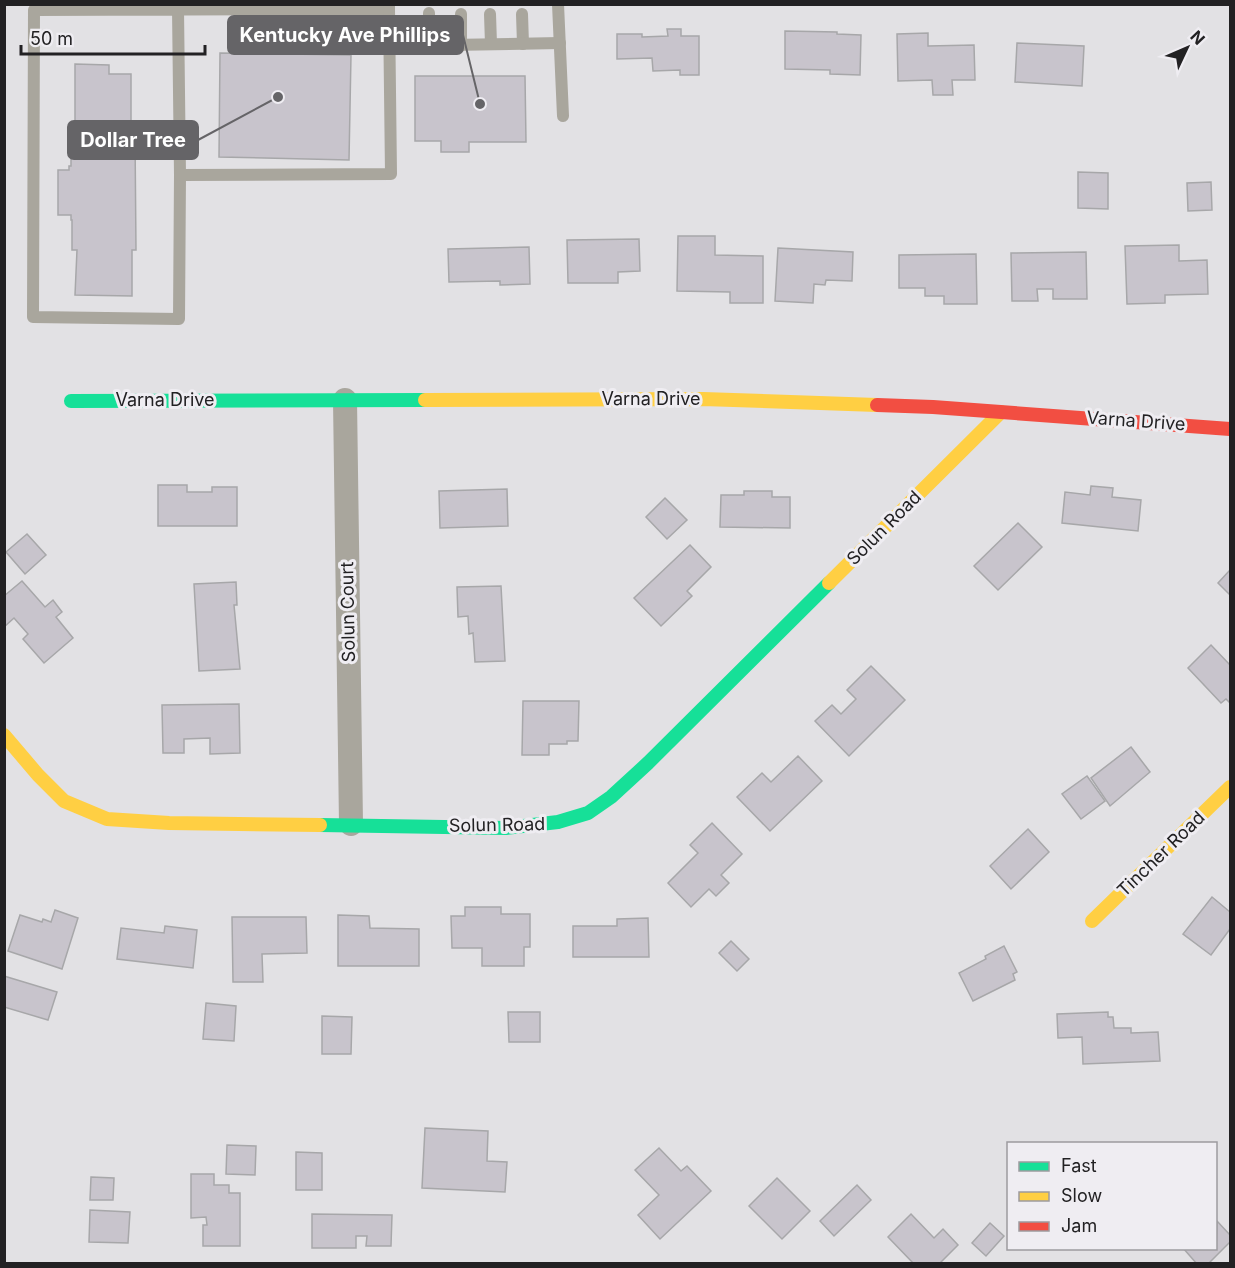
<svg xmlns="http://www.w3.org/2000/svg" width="1235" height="1268" font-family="Inter,sans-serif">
  <rect width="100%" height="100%" fill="#e2e1e4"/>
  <g fill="#c8c4cc" stroke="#a7a7a9" stroke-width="1.5">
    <path d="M667,29H681V36H699V75H680V70L653,71L652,58L617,59V34H642V37L668,36Z"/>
    <path d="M785,31L837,32V34L861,35L860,75L830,74V70L785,69Z"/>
    <path d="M928,33V46L974,45L975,80H952L953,95H933L932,80L898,81L897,34Z"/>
    <path d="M1017,43L1084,46L1082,86L1015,82Z"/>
    <path d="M220,53L351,55L349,160L219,157Z"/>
    <path d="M75,64L109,65V74H131V135H135L136,250H132V296L75,295L77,250H72V220H71V215H58V170H69V166H71V136H75Z"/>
    <path d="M415,76H525L526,142H469V152H441V141H415Z"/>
    <path d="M1078,172L1108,173V209L1078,208Z"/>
    <path d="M1211,182L1212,210L1188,211L1187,183Z"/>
    <path d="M678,236H715V255L763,256V303H730V292L677,291Z"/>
    <path d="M639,239L640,271L618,272V283H568L567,240Z"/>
    <path d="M1179,245V261L1207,260L1208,294L1165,295V303L1127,304L1125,246Z"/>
    <path d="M529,247L530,284L500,285V281L449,282L448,249Z"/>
    <path d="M778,248L853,252L852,281L826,280L825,285L814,284L813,303L775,301Z"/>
    <path d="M1086,252L1087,299H1053V289H1037L1038,301H1012L1011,253Z"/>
    <path d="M976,254L977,304H944V296H925V288H899V255Z"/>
    <path d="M158,485H187V492H212V487H237V526H158Z"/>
    <path d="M1091,486L1113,488L1112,497L1141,500L1138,531L1062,523L1065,492L1090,495Z"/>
    <path d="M507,489L508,526L440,528L439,491Z"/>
    <path d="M744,491H772V497H790V528L720,527L721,495H744Z"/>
    <path d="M665,498L687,520L667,539L646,517Z"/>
    <path d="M1018,523L1042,547L998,590L974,566Z"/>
    <path d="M27,534L46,555L25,574L6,552Z"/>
    <path d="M690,545L711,567L687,591L692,596L661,626L634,598Z"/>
    <path d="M1229,571L1230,572V595L1218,583Z"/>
    <path d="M22,581L45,607L53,600L62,612L56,617L73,638L44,663L23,639L28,634L14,618L4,627V596Z"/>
    <path d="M236,582L237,605H234L240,669L199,671L194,584Z"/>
    <path d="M501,586L505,661L475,662L473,633L469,634L468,616L458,617L457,587Z"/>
    <path d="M1211,645L1230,665V700L1229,702L1226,699L1221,703L1188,668Z"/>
    <path d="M871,666L905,700L849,756L815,721L832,705L841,714L856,699L847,690Z"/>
    <path d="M523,701H579L578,741H567V744H549V755H522Z"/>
    <path d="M239,704L240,753L210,754V738L184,739V753H163L162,705Z"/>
    <path d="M1131,747L1150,772L1110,806L1091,778Z"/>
    <path d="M798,756L822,781L770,831L737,797L762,773L771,782Z"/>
    <path d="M1087,776L1105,801L1081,819L1062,794Z"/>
    <path d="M712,823L742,854L721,875L729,883L716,896L709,889L691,907L668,883L698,853L690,845Z"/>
    <path d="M1028,829L1049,852L1011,889L990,866Z"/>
    <path d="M1212,897L1230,912V929L1211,955L1183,934Z"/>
    <path d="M465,907H501V914H530V947H524V966H482V948H452L451,916H465Z"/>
    <path d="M55,910L78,918L62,969L8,951L20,915L42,922L43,919L51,922Z"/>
    <path d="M338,915L369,916L370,928L419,929V966H338Z"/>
    <path d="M232,917H306L307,953L262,954L263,982H233Z"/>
    <path d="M648,918L649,957H573V926H617V919Z"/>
    <path d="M165,926L197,930L193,968L117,959L121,928L164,933Z"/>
    <path d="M731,941L749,959L737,971L719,953Z"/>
    <path d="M1004,946L1017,972L1013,974L1015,980L973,1001L959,973L986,959L985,956Z"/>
    <path d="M4,976L57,992L48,1020L4,1007Z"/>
    <path d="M206,1003L236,1006L234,1041L203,1039Z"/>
    <path d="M508,1012H540V1042H509Z"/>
    <path d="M1108,1012V1017H1113L1114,1028H1131V1033L1158,1032L1160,1061L1083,1064L1082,1037L1058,1038L1057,1014Z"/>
    <path d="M322,1016L352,1017L351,1054H322Z"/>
    <path d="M425,1128L488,1131L487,1161L507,1162L505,1192L422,1188Z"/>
    <path d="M227,1145L256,1146L255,1175L226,1174Z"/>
    <path d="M659,1148L681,1171L687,1166L711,1191L660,1239L638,1215L659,1195L635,1170Z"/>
    <path d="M296,1152L322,1153V1190H296Z"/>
    <path d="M191,1174H214V1185H229V1193H240V1246H203V1225H207L206,1217L191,1218Z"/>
    <path d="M91,1177L114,1178L113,1200H90Z"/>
    <path d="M777,1178L810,1211L782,1239L749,1206Z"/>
    <path d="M857,1185L871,1200L834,1236L820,1221Z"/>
    <path d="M90,1210L130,1212L128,1243L89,1242Z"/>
    <path d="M312,1214L392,1215L391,1246H366L367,1236H356V1248H312Z"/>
    <path d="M911,1214L934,1238L943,1229L958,1245L939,1264H914L888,1237Z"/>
    <path d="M1217,1221L1230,1235V1242L1208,1264H1197L1183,1248H1216Z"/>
    <path d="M990,1223L1004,1236L986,1256L972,1243Z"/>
  </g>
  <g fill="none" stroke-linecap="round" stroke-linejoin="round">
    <g stroke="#a9a69d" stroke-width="12">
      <path d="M558,4L563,116"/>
      <path d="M178,9L180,175L179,319L33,317L34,10L389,9V4"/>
      <path d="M429,13V45"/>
      <path d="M461,14V45"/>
      <path d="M490,14L491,44"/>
      <path d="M522,14L523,44"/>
      <path d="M389,46L560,43"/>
      <path d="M180,175L391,174L389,9"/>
    </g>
    <path stroke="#a9a69d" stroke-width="24" d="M345,400L351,824"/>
    <g stroke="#16e098" stroke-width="14">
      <path d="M71,401L425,400"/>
      <path d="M320,825L506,828L558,822L588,813L611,797L648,763L829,583"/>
    </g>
    <g stroke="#ffcf43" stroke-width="14">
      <path d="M425,400L703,399L877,405"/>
      <path d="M829,583L1001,412"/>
      <path d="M4,735L38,775L64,801L107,819L169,823L320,825"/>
      <path d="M1092,921L1230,787"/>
    </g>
    <path stroke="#f24e42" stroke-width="14" d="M877,405L933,407L1230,429"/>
  </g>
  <g text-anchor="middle" stroke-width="6" stroke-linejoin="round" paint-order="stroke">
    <g font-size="18" fill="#222123" stroke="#efedf2">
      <text x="651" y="405">Varna Drive</text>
      <text x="165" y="406">Varna Drive</text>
      <text transform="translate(1136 421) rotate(4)" y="6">Varna Drive</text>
      <text transform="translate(884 528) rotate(-45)" y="6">Solun Road</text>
      <text transform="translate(348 612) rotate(-91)" y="6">Solun Court</text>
      <text transform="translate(497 825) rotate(-1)" y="6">Solun Road</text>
      <text transform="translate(1161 854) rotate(-44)" y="6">Tincher Road</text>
    </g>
  </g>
  <path fill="none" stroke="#656467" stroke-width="2" d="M480 104L463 35M278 97L198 140"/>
  <g fill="#656467" stroke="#efedf2" stroke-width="2">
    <circle cx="480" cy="104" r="6"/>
    <circle cx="278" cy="97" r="6"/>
  </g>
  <g fill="#656467" stroke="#656467" stroke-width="2">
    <rect x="228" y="16" width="235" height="38" rx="6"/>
    <rect x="68" y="121" width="130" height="38" rx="6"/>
  </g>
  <g font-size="20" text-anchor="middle" font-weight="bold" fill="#fff">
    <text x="345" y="42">Kentucky Ave Phillips</text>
    <text x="133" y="147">Dollar Tree</text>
  </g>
  <rect width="1235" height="1268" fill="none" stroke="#222123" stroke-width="12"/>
  <rect x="1007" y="1142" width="210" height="108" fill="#efedf2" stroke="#9d9b9f" stroke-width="1.5"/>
  <rect x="1019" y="1162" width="30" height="9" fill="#16e098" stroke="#9d9b9f" stroke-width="1.5"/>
  <text x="1061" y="1172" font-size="18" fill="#222123">Fast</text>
  <rect x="1019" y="1192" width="30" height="9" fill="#ffcf43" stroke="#9d9b9f" stroke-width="1.5"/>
  <text x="1061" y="1202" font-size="18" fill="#222123">Slow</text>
  <rect x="1019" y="1222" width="30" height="9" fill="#f24e42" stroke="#9d9b9f" stroke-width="1.5"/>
  <text x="1061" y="1232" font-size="18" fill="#222123">Jam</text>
  <g transform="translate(1187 48) rotate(46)" stroke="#efedf2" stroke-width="4.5" paint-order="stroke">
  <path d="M0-4.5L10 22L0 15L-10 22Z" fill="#222123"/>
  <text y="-9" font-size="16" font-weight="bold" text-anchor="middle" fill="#222123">N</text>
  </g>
  <path d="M21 45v9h184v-9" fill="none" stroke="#222123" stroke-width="3"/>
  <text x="30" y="45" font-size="18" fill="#222123" stroke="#efedf2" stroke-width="4.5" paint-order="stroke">50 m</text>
</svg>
